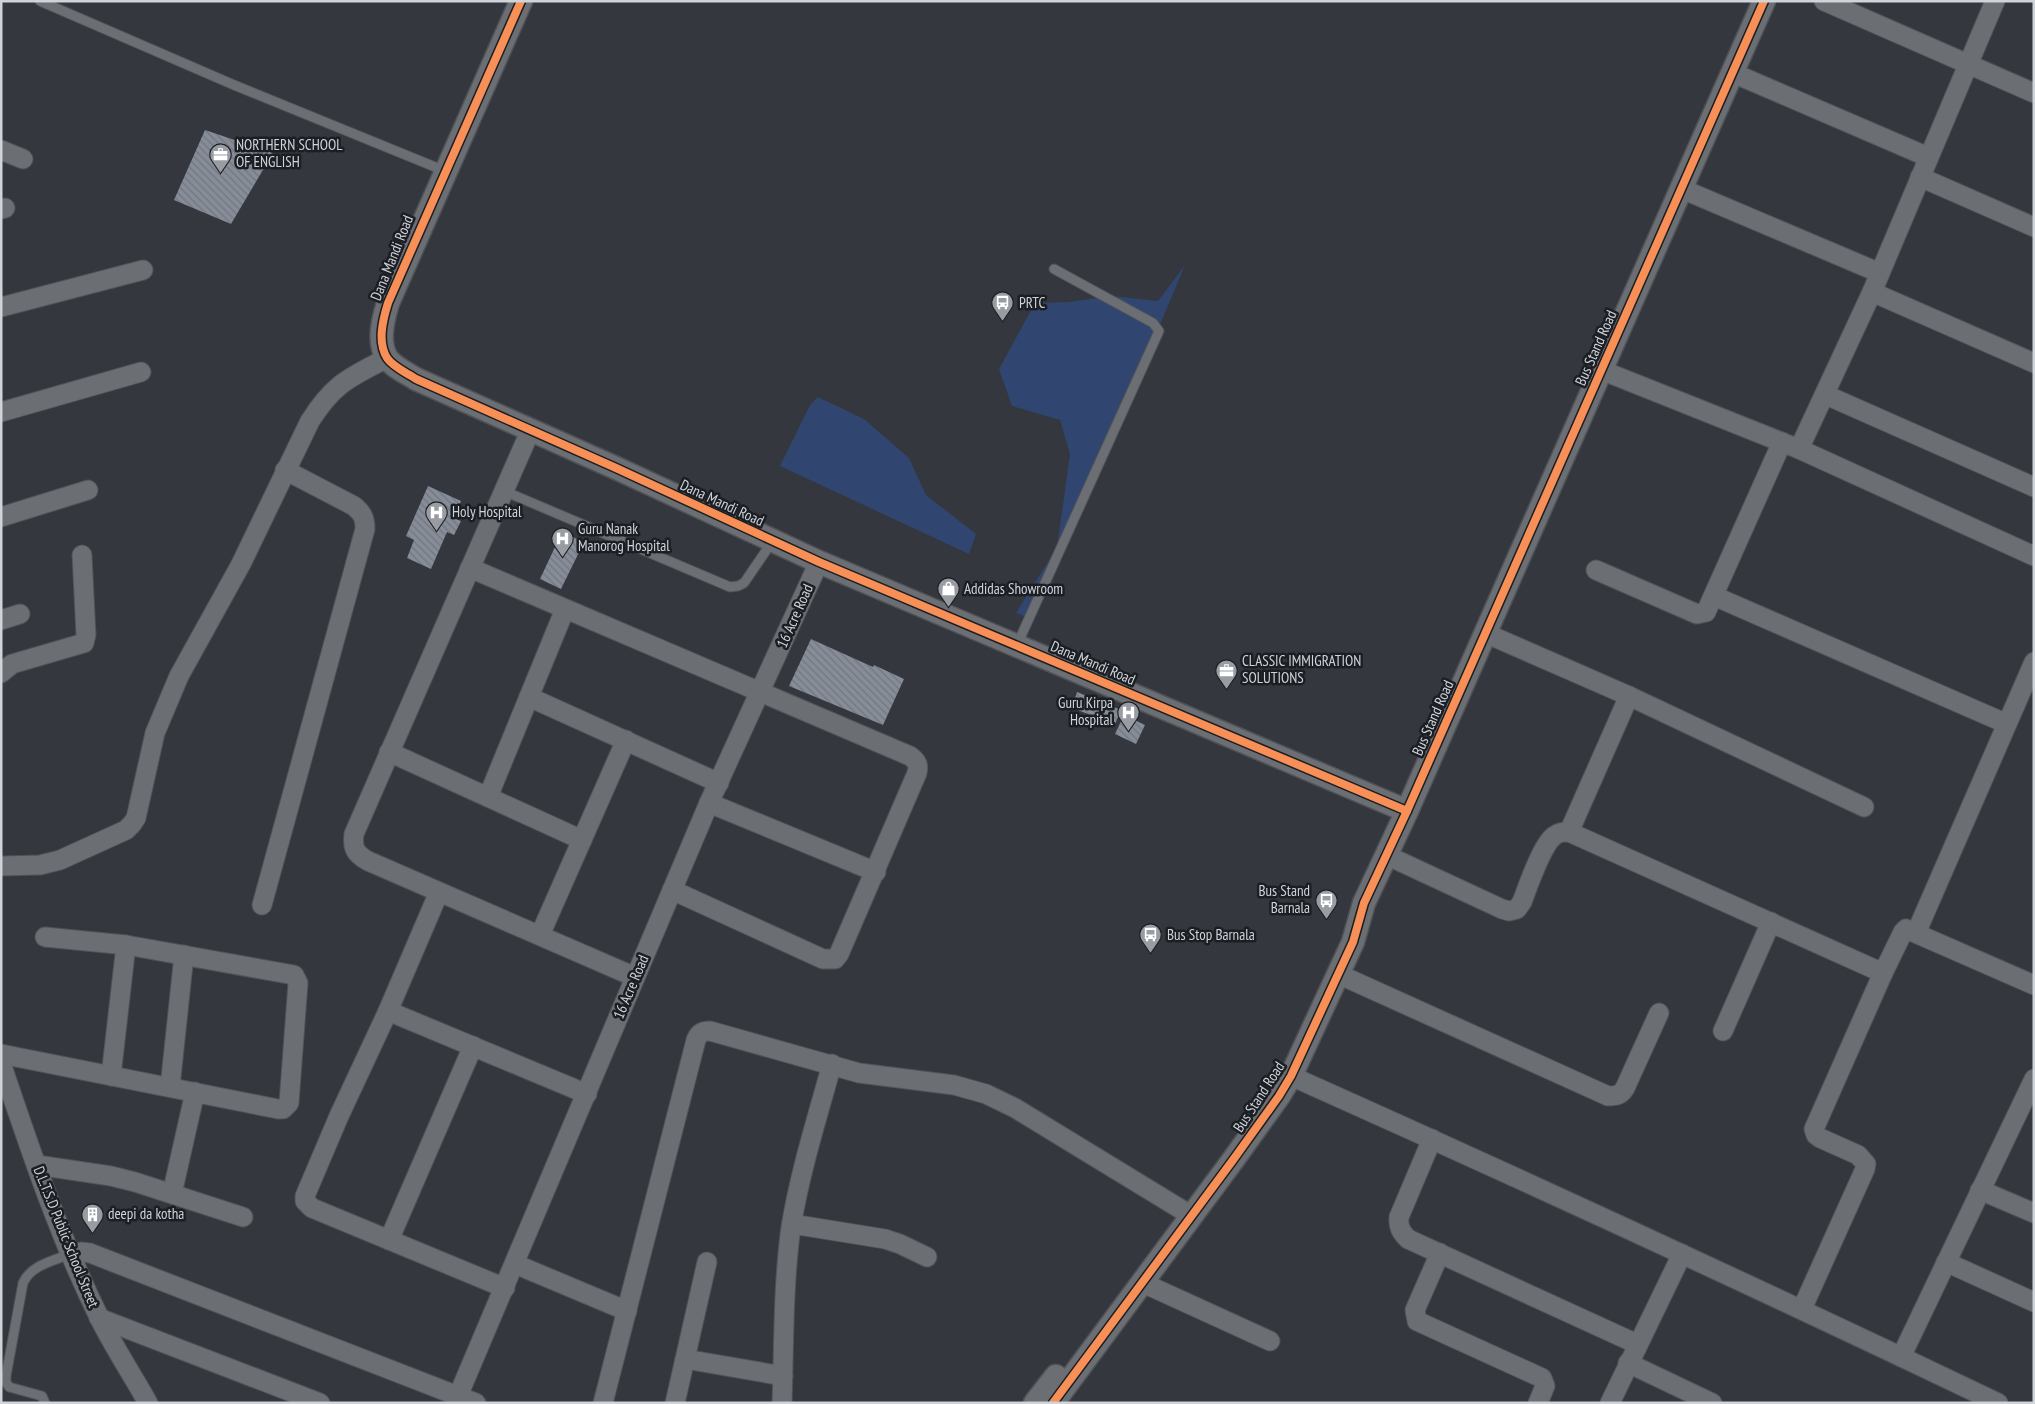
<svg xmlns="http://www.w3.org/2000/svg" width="2035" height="1404" font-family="'PT Sans Narrow',sans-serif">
  <defs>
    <pattern id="building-back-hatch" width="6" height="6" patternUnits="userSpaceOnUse" patternTransform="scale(1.25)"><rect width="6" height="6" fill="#878d98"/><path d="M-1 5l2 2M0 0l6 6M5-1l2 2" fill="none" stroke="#71767e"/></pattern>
  </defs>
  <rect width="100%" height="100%" fill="#34373d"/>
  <g fill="#30456f">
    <path d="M1185,265L1090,492L1032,619L1016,613L1057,547L1070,454L1060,420L1012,406L999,369L1035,303L1068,302L1112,296L1158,301Z"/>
    <path d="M818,397L864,419L909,458L926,495L976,534L969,554L780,466L810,405Z"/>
  </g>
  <g fill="url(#building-back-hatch)">
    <path d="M205,130L273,153L231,224L174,200Z"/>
    <path d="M428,486L461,501L454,518L461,521L454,535L447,532L431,569L407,558L414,540L406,536Z"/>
    <path d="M562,532L584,542L561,589L540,579Z"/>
    <path d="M811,639L873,667L874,665L904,679L883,725L789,686Z"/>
    <path d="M1077,692L1121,710L1115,724L1072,708Z"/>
    <path d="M1124,715L1145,725L1136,744L1115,734Z"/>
  </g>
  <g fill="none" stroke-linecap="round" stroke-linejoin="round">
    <defs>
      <g id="service">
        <path d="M40,1L234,85L445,171"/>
        <path d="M504,491L730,587L738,586L744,583L772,542"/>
        <path d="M1017,645L1159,331L1153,323L1054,269"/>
        <path d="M45,1403L42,1396L9,1387L6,1382V1376L23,1283C31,1265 53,1261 70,1254"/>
      </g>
      <g id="minor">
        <path d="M1824,1L2034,93"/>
        <path d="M1733,73L1928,157"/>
        <path d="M1,150L23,159"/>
        <path d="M1920,177L2034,227"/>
        <path d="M1682,189L1880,273"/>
        <path d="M1,209L5,208"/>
        <path d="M1872,292L2034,363"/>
        <path d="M1,307L143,270"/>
        <path d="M1601,370L1799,449L2034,556"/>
        <path d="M1826,395L2034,487"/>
        <path d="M1,412L141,372"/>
        <path d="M531,429L354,834C352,849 356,854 368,861L635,977"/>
        <path d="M1799,449L1872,292L1995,1"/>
        <path d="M1,517L88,490"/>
        <path d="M470,568L910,756C917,761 919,765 917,773L839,954L835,959H823L672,890"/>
        <path d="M1596,570L1697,614L1706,612L1782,442"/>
        <path d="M1714,596L2005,723"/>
        <path d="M1,620L20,614"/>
        <path d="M1485,633L1629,696L1864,807"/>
        <path d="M1,673L12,664L84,643L86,635L82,555"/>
        <path d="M529,697L719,783"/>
        <path d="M389,752L582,840"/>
        <path d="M488,797L565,609"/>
        <path d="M709,803L876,872"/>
        <path d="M1569,832L1629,696"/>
        <path d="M1386,855L1502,909L1509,911L1517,909L1522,902C1528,886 1542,845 1554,836C1559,832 1563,832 1569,832L1883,973L1903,932L1906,929L2034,985"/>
        <path d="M1,866L40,865L60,860L126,830L132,824L136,818L155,733L179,676L241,564L310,421C334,383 349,378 387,358"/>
        <path d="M439,892L388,1011L339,1116L305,1196V1201L312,1208L505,1288"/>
        <path d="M262,905L365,529C365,517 362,513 354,506L285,470"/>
        <path d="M1916,933L2034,662"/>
        <path d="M540,935L626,740"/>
        <path d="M1338,974L1608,1096C1616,1096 1621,1095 1625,1088L1659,1013"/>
        <path d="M388,1011L587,1094"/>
        <path d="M1723,1031L1771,922"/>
        <path d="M1,1054L278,1109H283L289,1103L298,983L294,975L126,945L45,937"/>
        <path d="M1,1063C30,1149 59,1236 99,1317C113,1346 132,1374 148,1403"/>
        <path d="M111,1076L126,945"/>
        <path d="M1291,1076C1528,1182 1764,1291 1998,1403"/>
        <path d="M170,1087L184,955"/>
        <path d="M1432,1139L1399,1217C1398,1227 1401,1232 1408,1239L1637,1344"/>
        <path d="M37,1165L111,1176L135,1182L243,1217"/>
        <path d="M1980,1190L2034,1213"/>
        <path d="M172,1194L195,1092"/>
        <path d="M792,1224L885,1239L900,1244L927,1257"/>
        <path d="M389,1240L473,1046"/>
        <path d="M1440,1253L1415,1310L1417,1321L1542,1378L1545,1386L1538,1403"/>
        <path d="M70,1254L81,1252L90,1253L458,1396"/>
        <path d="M1946,1262L2034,1302"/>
        <path d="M515,1264L627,1311"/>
        <path d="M1143,1283L1270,1341"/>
        <path d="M1802,1309L1865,1169L1866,1164L1858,1155L1820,1138L1816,1135L1814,1129L1883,973"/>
        <path d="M99,1318L320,1403"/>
        <path d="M1901,1357L2034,1079"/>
        <path d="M685,1359L783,1376"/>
        <path d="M1628,1363L1712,1403"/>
        <path d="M476,1403L458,1396L709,803L819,562"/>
        <path d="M603,1403L696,1040C699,1033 702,1031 710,1031L859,1073L954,1085L986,1094L1015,1108L1192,1216"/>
        <path d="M675,1403L707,1262"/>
        <path d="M782,1403C784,1345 783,1285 791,1227C800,1172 817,1118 832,1064"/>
        <path d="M1610,1403L1682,1254"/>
      </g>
      <g id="tertiary">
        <path d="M521,1L388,303C383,319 377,342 387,358C393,367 407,373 416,379L616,468L819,562L1407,811"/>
        <path d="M1035,1403L1056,1376"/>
        <path d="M1053,1403L1233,1160L1279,1096L1291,1076L1353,942L1364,903L1407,811L1764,1"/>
      </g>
    </defs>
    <use href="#service" stroke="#4f5358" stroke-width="11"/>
    <use href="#minor" stroke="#4f5358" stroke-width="21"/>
    <use href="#tertiary" stroke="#4f5358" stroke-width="25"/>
    <use href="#service" stroke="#6b6e73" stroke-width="9"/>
    <use href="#minor" stroke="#6b6e73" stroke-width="19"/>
    <use href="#tertiary" stroke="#6b6e73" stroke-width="22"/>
    <defs>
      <g id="cycleway">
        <path d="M521,1L388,303C383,319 377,342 387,358C393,367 407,373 416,379L616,468L819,562L1407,811"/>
        <path d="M1053,1403L1233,1160L1279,1096L1291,1076L1353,942L1364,903L1407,811L1764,1"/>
      </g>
    </defs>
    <use href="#cycleway" stroke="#1b1e23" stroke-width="11"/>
    <use href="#cycleway" stroke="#f78f57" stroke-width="8"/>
  </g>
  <defs>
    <symbol id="office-pin" viewBox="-11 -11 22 30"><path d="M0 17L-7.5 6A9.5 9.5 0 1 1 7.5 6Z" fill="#999ca3" stroke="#1b1e23"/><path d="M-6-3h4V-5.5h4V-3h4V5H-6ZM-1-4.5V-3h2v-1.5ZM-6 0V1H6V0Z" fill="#fff"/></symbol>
    <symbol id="bus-pin" viewBox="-11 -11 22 30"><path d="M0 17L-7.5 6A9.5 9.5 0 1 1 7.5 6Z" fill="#999ca3" stroke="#1b1e23"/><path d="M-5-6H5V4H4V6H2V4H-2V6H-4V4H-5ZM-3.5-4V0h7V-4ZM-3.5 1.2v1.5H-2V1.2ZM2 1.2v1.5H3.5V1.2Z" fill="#fff"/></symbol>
    <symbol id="hospital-pin" viewBox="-11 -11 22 30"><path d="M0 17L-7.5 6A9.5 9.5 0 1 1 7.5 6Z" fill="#999ca3" stroke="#1b1e23"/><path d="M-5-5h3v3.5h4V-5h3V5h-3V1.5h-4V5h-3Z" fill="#fff"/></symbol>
    <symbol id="shop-pin" viewBox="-11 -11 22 30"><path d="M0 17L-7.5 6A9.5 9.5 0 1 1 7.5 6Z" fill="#999ca3" stroke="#1b1e23"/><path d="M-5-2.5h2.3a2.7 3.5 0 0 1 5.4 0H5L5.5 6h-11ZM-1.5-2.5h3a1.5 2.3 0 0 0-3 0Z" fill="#fff"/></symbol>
    <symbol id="building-pin" viewBox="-11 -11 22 30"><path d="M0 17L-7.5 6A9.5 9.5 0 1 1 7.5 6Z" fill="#999ca3" stroke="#1b1e23"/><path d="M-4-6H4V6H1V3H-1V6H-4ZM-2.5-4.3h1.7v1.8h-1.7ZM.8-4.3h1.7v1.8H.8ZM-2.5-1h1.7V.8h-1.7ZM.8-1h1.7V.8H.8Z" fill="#fff"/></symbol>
  </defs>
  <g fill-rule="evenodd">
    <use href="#office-pin" x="208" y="142" width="25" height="34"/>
    <use href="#bus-pin" x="990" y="290" width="25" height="34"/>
    <use href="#hospital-pin" x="424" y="500" width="25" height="34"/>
    <use href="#hospital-pin" x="550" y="526" width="25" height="34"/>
    <use href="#shop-pin" x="936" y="576" width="25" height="34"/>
    <use href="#office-pin" x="1214" y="658" width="25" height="34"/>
    <use href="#hospital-pin" x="1116" y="700" width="25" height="34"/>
    <use href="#bus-pin" x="1314" y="888" width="25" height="34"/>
    <use href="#bus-pin" x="1138" y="922" width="25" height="34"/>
    <use href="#building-pin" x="80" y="1202" width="25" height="34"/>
  </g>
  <g text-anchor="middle" stroke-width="5" stroke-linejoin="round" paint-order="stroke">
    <g font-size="15" fill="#cfd3da" stroke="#1b1e23" text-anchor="start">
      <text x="236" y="150">NORTHERN SCHOOL<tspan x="236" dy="17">OF ENGLISH</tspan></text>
      <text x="1019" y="308">PRTC</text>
      <text x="452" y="517">Holy Hospital</text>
      <text x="578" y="534">Guru Nanak<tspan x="578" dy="17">Manorog Hospital</tspan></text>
      <text x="964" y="594">Addidas Showroom</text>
      <text x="1242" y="666">CLASSIC IMMIGRATION<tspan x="1242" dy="17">SOLUTIONS</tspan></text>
      <text x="1113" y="708" text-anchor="end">Guru Kirpa<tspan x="1113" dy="17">Hospital</tspan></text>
      <text x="1310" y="896" text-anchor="end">Bus Stand<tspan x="1310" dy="17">Barnala</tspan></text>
      <text x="1167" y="940">Bus Stop Barnala</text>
      <text x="108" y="1219">deepi da kotha</text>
    </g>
    <g font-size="15" fill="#cfd3da" stroke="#1b1e23">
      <text transform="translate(392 258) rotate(-68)" y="5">Dana Mandi Road</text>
      <text transform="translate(1596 348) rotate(-66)" y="5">Bus Stand Road</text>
      <text transform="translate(722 503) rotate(25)" y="5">Dana Mandi Road</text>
      <text transform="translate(795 616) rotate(-66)" y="5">16 Acre Road</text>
      <text transform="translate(1093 663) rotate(23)" y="5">Dana Mandi Road</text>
      <text transform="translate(1433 718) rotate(-66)" y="5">Bus Stand Road</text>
      <text transform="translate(631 987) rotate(-67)" y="5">16 Acre Road</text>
      <text transform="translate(1259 1097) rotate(-57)" y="5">Bus Stand Road</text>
      <text transform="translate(66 1237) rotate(68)" y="5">D.L.T.S.D Public School Street</text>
    </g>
  </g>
  <rect width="2035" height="1404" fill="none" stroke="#cfd3da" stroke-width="5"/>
</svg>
